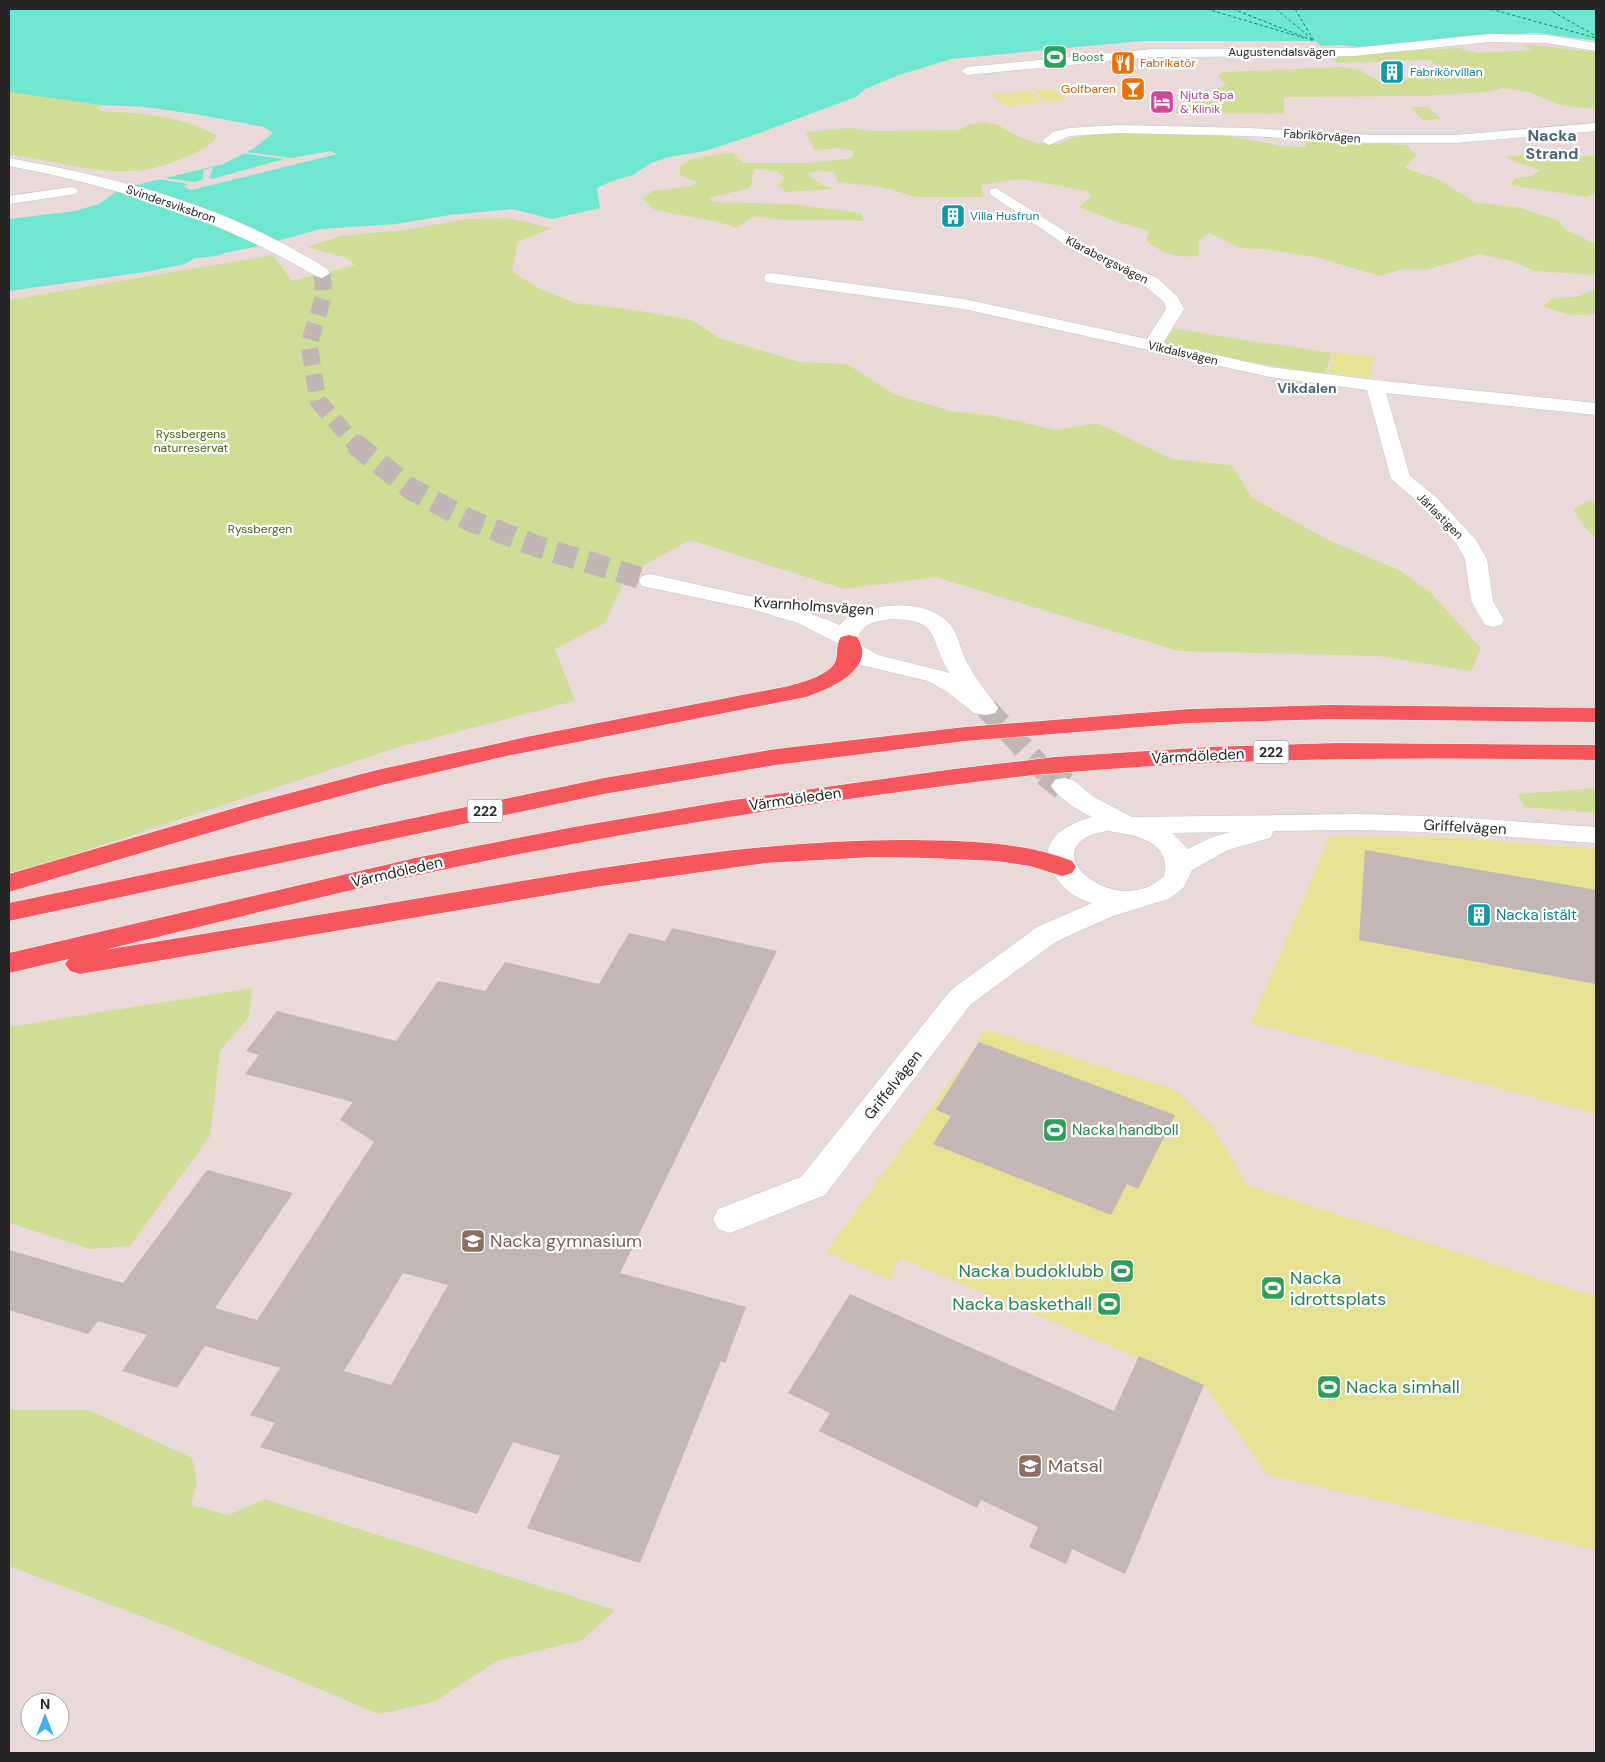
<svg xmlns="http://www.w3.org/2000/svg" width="1605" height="1762" font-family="'DM Sans',sans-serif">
  <rect width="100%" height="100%" fill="#e9dad9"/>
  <g fill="#cfdd97">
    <path d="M1521,44L1596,52V109L1559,105L1529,92L1502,88L1487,92L1424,96L1284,97V114L1176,113V109L1190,104L1193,98L1226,85L1218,76L1224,72L1342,67L1358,69L1379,81L1418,77L1440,69L1430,60L1337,63L1331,58L1357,54L1459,48L1477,53L1532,50Z"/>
    <path d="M9,91L101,105L99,111C138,113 183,115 217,136C210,147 201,150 190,155C124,188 76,162 9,155Z"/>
    <path d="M1410,107H1428L1442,119L1423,120Z"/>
    <path d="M984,122L998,125L1017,136L1037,143L1059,144L1072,138L1089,135L1132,132L1230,136L1282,146L1305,147L1307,141L1407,145L1416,155L1405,168L1440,180L1474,202L1521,208L1557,220L1566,230L1596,244V275L1534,271L1513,261L1479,254L1426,270L1404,269L1379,276L1316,257L1262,249L1240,248L1210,233L1199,240V256C1177,258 1164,254 1146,241L1149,231L1114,221L1079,207L1091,197L1088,191L1022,179L981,185L984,197H916L882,187L838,182L834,172L819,170L808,174L819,183L834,189L786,192L779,186L784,178L777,171L755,169L750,188L709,198L714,202L791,204L861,213L864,221C826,219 790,223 753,216L737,228L718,222L655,210L643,199L652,191L691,186L697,182L680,175V167C692,155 717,155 733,153L744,163H809L852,158L854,151L839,148L814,150L806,132L849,128L871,131L960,130L967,125Z"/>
    <path d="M1505,156H1596V194L1585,197L1510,185L1515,178L1532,176L1540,170L1512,161Z"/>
    <path d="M508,218L552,228L518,242L512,271L536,287L575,303L635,310L692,320L719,338L800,362L847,364L894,394L951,411L994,416L1056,430L1097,423L1172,459L1232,465L1251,497L1328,540L1401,571L1432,594L1481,648L1471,671L1378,656L1178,651L935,577L844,589L690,540L628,574L605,623L555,649L575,701L392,749L9,876V300L273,255L292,281L355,265L347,258L308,247L341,236L404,230L467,219Z"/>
    <path d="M1596,288V313C1580,318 1559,313 1544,306L1551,299L1580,296Z"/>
    <path d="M1174,329L1332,353L1325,374L1225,358L1167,345L1164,342Z"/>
    <path d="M1596,500V539L1582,524L1574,510L1583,503Z"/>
    <path d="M1596,788V813L1524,807L1518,794Z"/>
    <path d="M252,988L249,1017L220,1051L210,1136L130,1246L90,1249L9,1223V1027Z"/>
    <path d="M9,1410H89L192,1458L197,1483L191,1505L229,1515L264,1499L615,1610L582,1640L497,1661L434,1702L379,1714L172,1628L9,1566Z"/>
  </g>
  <g fill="#e5e293">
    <path d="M1051,89L1067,100L1048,102L1033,90Z"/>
    <path d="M1029,91L1044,102L1026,104L1011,92Z"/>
    <path d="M1010,93L1024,104H1025L1006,106L991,94Z"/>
    <path d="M1334,352L1374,357L1370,378L1329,373Z"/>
    <path d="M1330,836L1460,838L1596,849V1114L1251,1023Z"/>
    <path d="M989,1030L1175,1090L1212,1126L1247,1185L1596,1297V1550L1268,1475L1204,1385L900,1258L890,1280L826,1252L979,1042L980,1035Z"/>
  </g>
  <path fill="#6fe7d0" d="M9,9H1596V41L1539,33L1463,36L1366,48L1339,45L1321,46L1315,41H1142L951,59L899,75L865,89L856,97L751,136L705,151L668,157L651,163L633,175L612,181L597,188L600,208L552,219L512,209L450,215L396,224L321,229L263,245L225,253L217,256L195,258L185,264L145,272L9,291V219L75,211L99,204L120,189L223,164L253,149L273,133L264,127L201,115L145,107L101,105L9,92Z"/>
  <path fill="#e9dad9" d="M331,151L337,154L191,190L183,186L188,184L158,179L164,178L195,182L202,180L204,170L213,167L210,178L212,179L284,159L242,153L246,152L292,158Z"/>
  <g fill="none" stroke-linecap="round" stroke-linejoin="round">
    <g stroke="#148275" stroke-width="1" stroke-dasharray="3 2.5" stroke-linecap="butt">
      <path d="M1207,9L1304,38"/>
      <path d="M1233,9L1314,41L1295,9"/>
      <path d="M1276,9L1312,39"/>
      <path d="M1480,9L1494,10L1596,38"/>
      <path d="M1548,9L1596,36"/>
    </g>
  </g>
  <g fill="#c1b7b4" fill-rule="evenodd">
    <path d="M1365,850L1596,890V984L1359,940Z"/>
    <path d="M672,928L777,951L620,1273L746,1307L725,1363L721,1361L640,1563L527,1528L560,1456L513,1442L477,1514L260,1447L275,1423L250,1415L280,1368L205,1346L177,1388L122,1371L147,1335L98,1321L88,1334L9,1310V1250L123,1283L207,1170L293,1193L215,1308L257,1320L374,1142L340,1120L353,1102L245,1074L259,1055L246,1051L277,1011L396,1041L438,981L485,991L505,962L599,984L629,933L665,941ZM403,1273L448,1285L391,1385L344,1371Z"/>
    <path d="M979,1042L1175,1115L1138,1189L1127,1184L1111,1215L933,1144L951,1116L936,1110Z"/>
    <path d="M850,1294L1114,1411L1139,1356L1204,1385L1125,1574L1072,1549L1066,1564L1029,1547L1038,1527L981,1500L977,1508L819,1431L830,1413L788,1393Z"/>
  </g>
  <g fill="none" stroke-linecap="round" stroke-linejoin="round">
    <path stroke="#c2b6b5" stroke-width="17" stroke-dasharray="17 9" stroke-linecap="butt" d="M322,273L324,295L309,344L318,401L355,444"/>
    <g stroke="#c2b6b5" stroke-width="22" stroke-dasharray="22 11" stroke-linecap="butt">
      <path d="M354,443L411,489L469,520L539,547L650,581"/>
      <path d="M986,708L1047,773"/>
    </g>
    <path stroke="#c2b6b5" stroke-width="29" stroke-dasharray="29 14" stroke-linecap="butt" d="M1046,772L1064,786"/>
    <defs>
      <g id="minor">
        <path d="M1490,34L1546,35L1596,43V51L1546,43L1490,42L1354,56L1152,57L967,75L961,71L967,67L1152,49L1354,48Z"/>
        <path d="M1596,123V131L1455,143H1370L1249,136L1119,133L1070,136L1049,145L1042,141L1053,132L1069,128L1119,125L1249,128L1370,135H1455Z"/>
        <path d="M9,158C109,176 210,201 298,252C308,258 324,264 330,273L322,278L316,276C218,219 120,187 9,166Z"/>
        <path d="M71,187L76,188L78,191L76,194L9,204V196Z"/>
        <path d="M996,188L1088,246L1157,278L1177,296L1184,309L1163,343L1270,367L1375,380L1596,403V415L1386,393L1410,476L1437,498L1476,540L1487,559L1493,601L1504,620L1501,625L1493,627L1485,625L1471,601L1465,559L1456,543L1423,506L1391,479L1367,390L1270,377L964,309L772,283L766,282L764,278L766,274L772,273L964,299L1147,339L1166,309L1164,302L1145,286L1076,252L991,195L989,192L991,189Z"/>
        <path d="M650,574L789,605L840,625C849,613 866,609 881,607C907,603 941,606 955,632C960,642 962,654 968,664C976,680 988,693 998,708L995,713L986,715L974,713L946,691L928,681L861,665L845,655L839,644L798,623L751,609L642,586L639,581L642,576ZM892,619C943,620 928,639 950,673L878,655L863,646L858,638C863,622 878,621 892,619Z"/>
        <path d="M1064,778L1073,780L1094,797L1132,817L1359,814L1454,817L1596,827V843L1454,833L1359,830L1274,831L1270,838L1228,850L1192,870L1184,887L1169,899L1113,916L1057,941L971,1004L825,1195L730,1233L718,1229L713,1219L718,1209L801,1177L951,990L1037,927L1092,903C1076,898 1064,890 1055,876C1034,843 1063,825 1092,817C1077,810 1061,800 1051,786L1055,780ZM1107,831C1133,834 1173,841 1164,876C1116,923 1025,845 1107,831ZM1230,832L1210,838L1188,849L1172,833Z"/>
      </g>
      <g id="highway">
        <path d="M849,635L857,637C879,669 827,690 806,697L502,757L382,785L263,817L9,892V874L245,805L377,770L531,736L789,686C803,682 831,675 836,660C838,652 836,644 841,637Z"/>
        <path d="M1330,705L1596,708V722L1330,719L1190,723L965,741L776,765L604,794L9,921V903L604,778L776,749L965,727L1190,709Z"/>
        <path d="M1338,743L1596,745V760C1416,757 1237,757 1058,773C995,778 932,788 870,796C717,817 565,843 414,876C310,899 207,925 104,950C233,929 363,908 492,886C631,863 770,839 912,840C966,841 1020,841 1072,861L1076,867L1072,873L1062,876L1030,866L997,861L929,858L874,857L765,863L602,886L80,974L70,971L65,964L69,959L9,973V953L415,858L574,827L726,801L954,769L1055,757L1209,747Z"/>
      </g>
    </defs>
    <use href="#minor" stroke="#bdc7cd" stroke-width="1"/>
    <use href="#highway" stroke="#fff" stroke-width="1"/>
    <use href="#minor" fill="#fff" fill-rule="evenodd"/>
    <use href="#highway" fill="#f5575c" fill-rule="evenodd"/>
  </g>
  <defs>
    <symbol id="stadium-square" viewBox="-11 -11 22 22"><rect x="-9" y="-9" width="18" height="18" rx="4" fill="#2e9e5b" stroke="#fff"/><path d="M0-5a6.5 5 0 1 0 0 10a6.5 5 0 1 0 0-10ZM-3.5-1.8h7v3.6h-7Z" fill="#fff"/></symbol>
    <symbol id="restaurant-square" viewBox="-11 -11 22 22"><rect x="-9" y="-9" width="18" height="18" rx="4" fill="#e8710a" stroke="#fff"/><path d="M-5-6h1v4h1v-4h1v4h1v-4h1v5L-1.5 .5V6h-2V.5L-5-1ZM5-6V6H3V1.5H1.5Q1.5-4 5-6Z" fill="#fff"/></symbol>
    <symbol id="building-square" viewBox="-11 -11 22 22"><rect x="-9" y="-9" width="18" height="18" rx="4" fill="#0f9aa8" stroke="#fff"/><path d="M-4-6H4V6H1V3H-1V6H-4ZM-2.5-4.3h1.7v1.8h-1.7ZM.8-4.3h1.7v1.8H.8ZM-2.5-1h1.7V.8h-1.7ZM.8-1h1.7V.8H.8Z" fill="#fff"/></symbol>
    <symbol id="bar-square" viewBox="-11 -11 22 22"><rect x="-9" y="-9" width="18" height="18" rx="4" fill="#e8710a" stroke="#fff"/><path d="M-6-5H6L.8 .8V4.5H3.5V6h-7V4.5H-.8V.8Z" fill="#fff"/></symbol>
    <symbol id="hotel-square" viewBox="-11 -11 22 22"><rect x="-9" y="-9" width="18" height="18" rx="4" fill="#d1479c" stroke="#fff"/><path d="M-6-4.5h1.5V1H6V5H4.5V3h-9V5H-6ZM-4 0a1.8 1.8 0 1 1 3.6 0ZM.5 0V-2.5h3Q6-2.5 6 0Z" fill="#fff"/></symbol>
    <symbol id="school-square" viewBox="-11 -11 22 22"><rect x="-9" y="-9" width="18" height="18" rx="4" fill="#8d6e63" stroke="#fff"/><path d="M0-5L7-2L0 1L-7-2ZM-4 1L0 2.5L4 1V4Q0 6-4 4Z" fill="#fff"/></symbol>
  </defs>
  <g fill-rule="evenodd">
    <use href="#stadium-square" x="1041" y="43" width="28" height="28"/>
    <use href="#restaurant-square" x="1109" y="49" width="28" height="28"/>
    <use href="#building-square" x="1378" y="58" width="28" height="28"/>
    <use href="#bar-square" x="1119" y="75" width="28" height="28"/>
    <use href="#hotel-square" x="1148" y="88" width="28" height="28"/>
    <use href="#building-square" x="939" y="202" width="28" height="28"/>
    <use href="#building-square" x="1465" y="901" width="28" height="28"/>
    <use href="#stadium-square" x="1041" y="1116" width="28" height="28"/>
    <use href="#school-square" x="459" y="1227" width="28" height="28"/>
    <use href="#stadium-square" x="1108" y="1257" width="28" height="28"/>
    <use href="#stadium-square" x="1259" y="1274" width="28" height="28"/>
    <use href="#stadium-square" x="1095" y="1290" width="28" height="28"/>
    <use href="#stadium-square" x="1315" y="1373" width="28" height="28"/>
    <use href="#school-square" x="1016" y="1452" width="28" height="28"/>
  </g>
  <g text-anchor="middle" stroke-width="4.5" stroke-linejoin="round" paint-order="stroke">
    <g font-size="12" fill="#272727" stroke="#fff">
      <text x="1282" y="56">Augustendalsvägen</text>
      <text transform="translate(1322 136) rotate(4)" y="4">Fabrikörvägen</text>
      <text transform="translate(171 204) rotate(19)" y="4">Svindersviksbron</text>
      <text transform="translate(1107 260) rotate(27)" y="4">Klarabergsvägen</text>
      <text transform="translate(1183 353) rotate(13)" y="4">Vikdalsvägen</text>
      <text transform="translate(1440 516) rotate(45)" y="4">Järlastigen</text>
    </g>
    <g font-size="12" fill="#27864d" stroke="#fff" text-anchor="start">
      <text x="1072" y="61">Boost</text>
    </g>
    <g font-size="12" fill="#c56008" stroke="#fff" text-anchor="start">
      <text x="1140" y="67">Fabrikatör</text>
      <text x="1116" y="93" text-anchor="end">Golfbaren</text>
    </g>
    <g font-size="12" fill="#0d838f" stroke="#fff" text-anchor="start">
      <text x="1410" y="76">Fabrikörvillan</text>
      <text x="970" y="220">Villa Husfrun</text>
    </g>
    <g font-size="12" fill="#b23c85" stroke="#fff" text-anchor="start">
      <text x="1180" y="99">Njuta Spa<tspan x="1180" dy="14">&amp; Klinik</tspan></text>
    </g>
    <g font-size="12" fill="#485e1c" stroke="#fff">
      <text x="191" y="438">Ryssbergens<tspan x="191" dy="14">naturreservat</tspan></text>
      <text x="260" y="533">Ryssbergen</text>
    </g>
    <g font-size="14" font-weight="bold" fill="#4a6574" stroke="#fff">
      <text x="1307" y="393">Vikdalen</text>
    </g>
    <g fill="#fff" stroke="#686868" stroke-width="1">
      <rect x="1253.5" y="740.5" width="35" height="23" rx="4"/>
      <rect x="467.5" y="799.5" width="35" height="23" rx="4"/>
    </g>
    <g font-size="14" font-weight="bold" fill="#272727">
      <text x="1271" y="757">222</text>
      <text x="485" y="816">222</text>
    </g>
    <g font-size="15" fill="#272727" stroke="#fff">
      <text transform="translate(814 606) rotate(4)" y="5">Kvarnholmsvägen</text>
      <text transform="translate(1198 756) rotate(-3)" y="5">Värmdöleden</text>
      <text transform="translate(795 799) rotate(-8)" y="5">Värmdöleden</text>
      <text transform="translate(1465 827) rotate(3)" y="5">Griffelvägen</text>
      <text transform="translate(397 872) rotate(-13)" y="5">Värmdöleden</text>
      <text transform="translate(893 1085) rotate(-52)" y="5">Griffelvägen</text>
    </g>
    <g font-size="15" fill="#0d838f" stroke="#fff" text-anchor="start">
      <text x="1496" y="920">Nacka istält</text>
    </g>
    <g font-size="15" fill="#27864d" stroke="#fff" text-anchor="start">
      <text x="1072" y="1135">Nacka handboll</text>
    </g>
    <g font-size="16" font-weight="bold" fill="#4a6574" stroke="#fff">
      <text x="1552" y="141">Nacka<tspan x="1552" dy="18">Strand</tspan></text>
    </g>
    <g font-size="18" fill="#785e54" stroke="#fff" text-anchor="start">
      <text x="490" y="1247">Nacka gymnasium</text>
      <text x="1048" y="1472">Matsal</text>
    </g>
    <g font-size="18" fill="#27864d" stroke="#fff" text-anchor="end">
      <text x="1104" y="1277">Nacka budoklubb</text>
      <text x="1290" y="1284" text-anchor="start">Nacka<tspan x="1290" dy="21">idrottsplats</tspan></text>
      <text x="1092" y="1310">Nacka baskethall</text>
      <text x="1346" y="1393" text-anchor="start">Nacka simhall</text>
    </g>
  </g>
  <rect width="1605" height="1762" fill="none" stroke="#272727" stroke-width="20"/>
  <g transform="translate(45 1717)"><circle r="24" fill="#ffffff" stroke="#a9a9a9"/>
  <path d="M0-4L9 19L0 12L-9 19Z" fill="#3fb1f0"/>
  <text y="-8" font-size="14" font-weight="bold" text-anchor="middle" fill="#272727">N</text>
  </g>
</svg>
